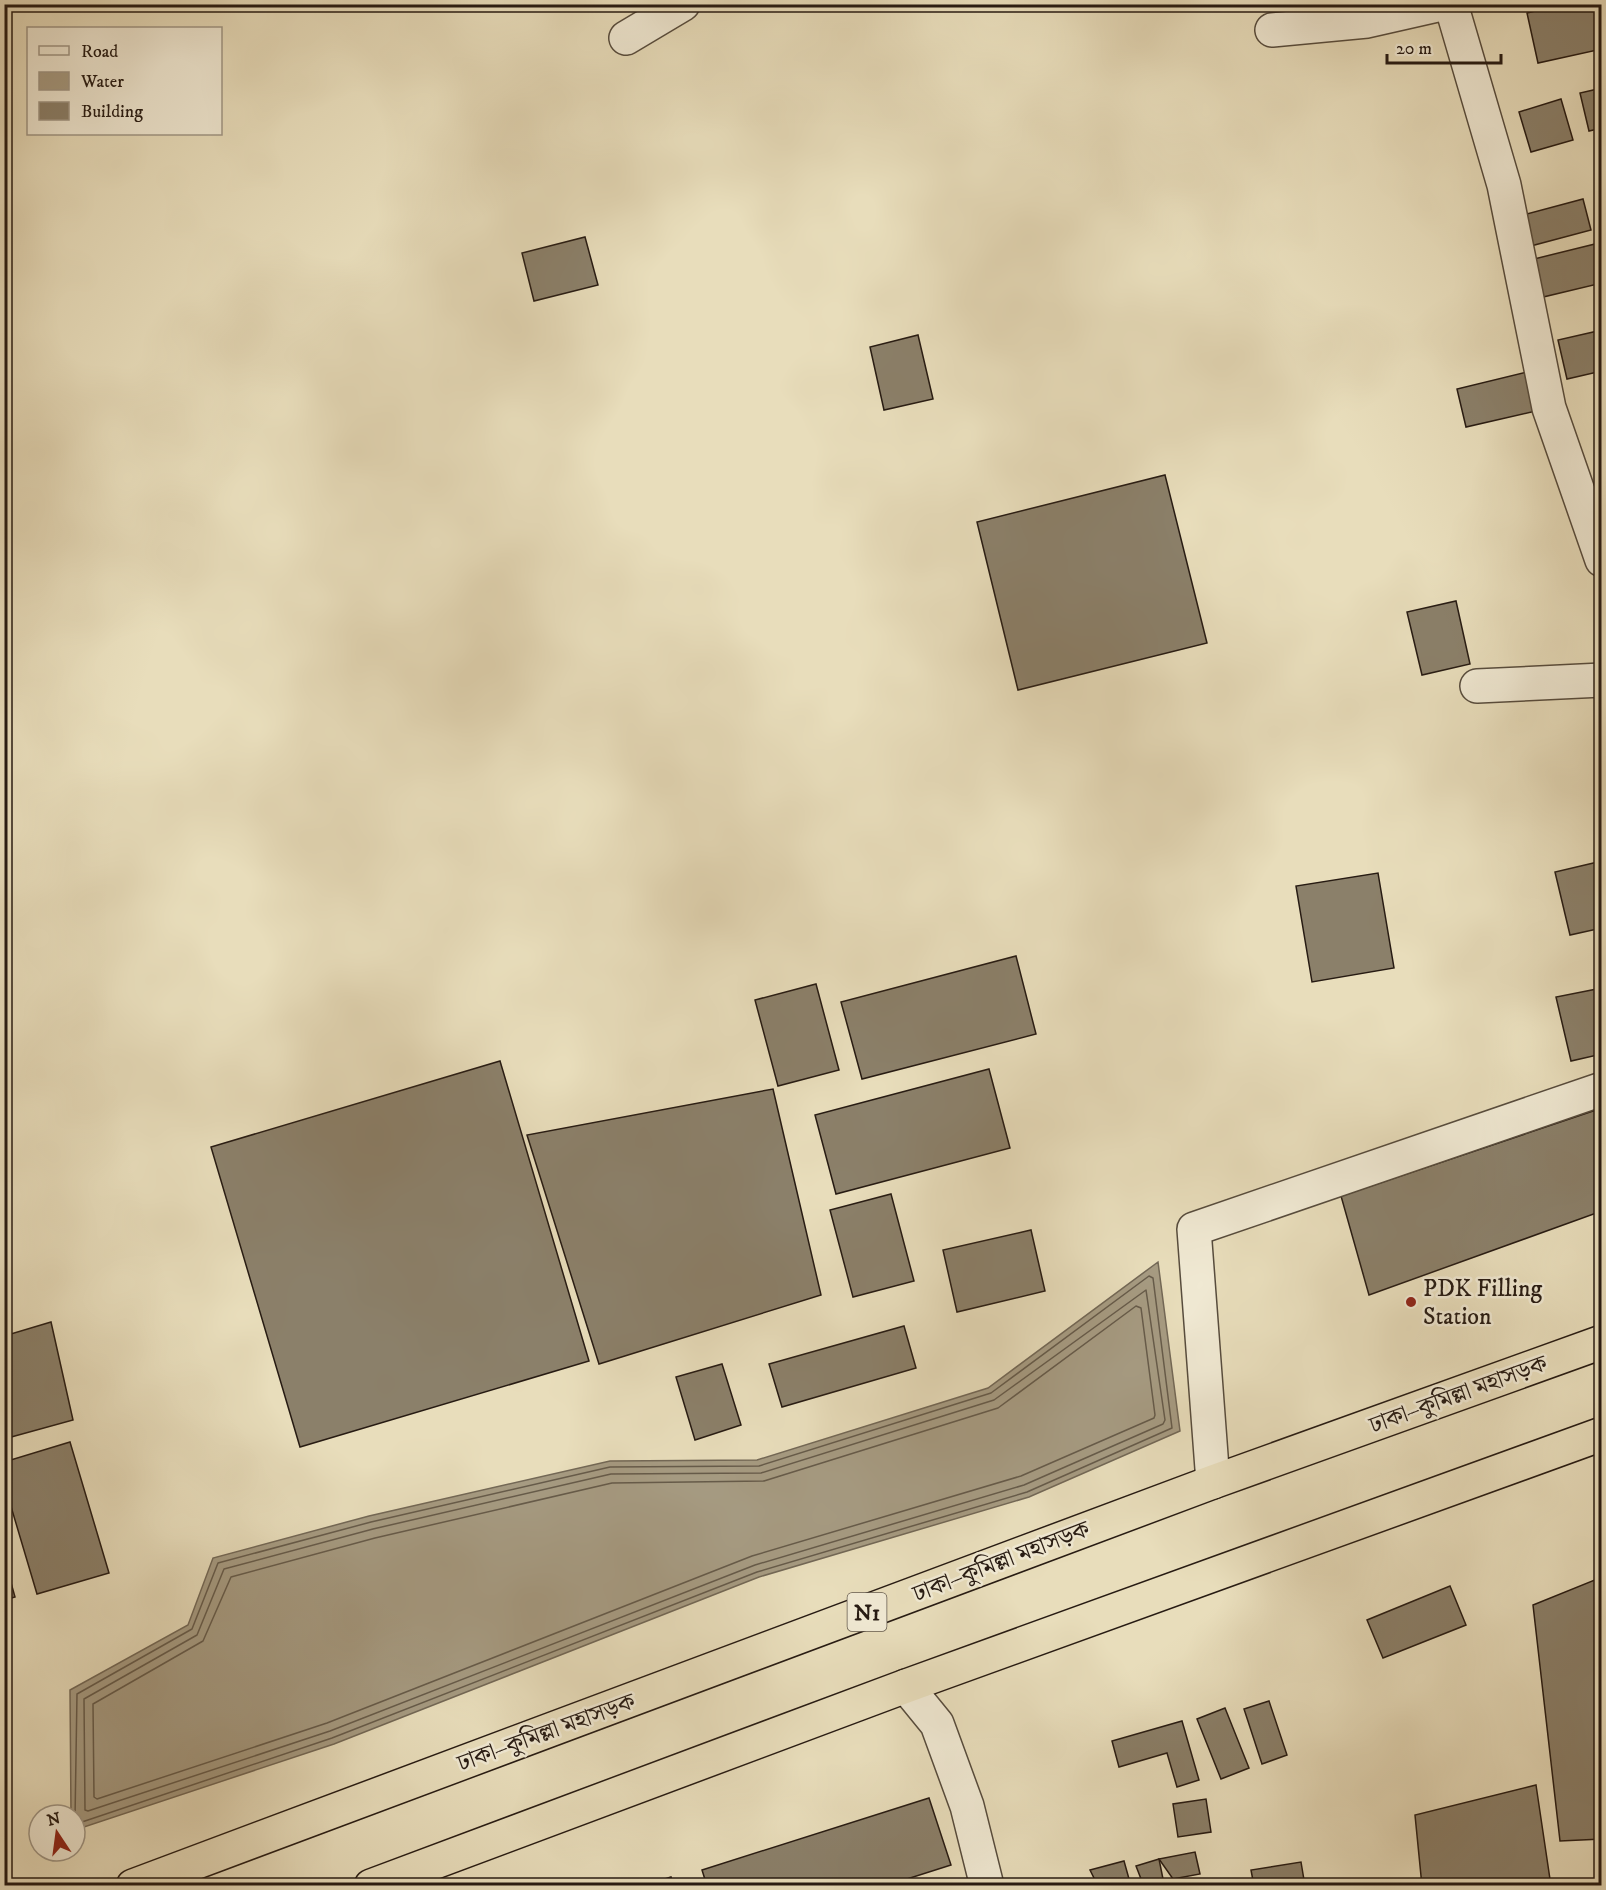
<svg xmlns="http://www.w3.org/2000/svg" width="1606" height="1890" font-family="'IM FELL DW Pica','Noto Serif Bengali',serif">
  <rect width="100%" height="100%" fill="#e8ddbb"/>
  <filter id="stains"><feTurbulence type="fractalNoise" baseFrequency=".00333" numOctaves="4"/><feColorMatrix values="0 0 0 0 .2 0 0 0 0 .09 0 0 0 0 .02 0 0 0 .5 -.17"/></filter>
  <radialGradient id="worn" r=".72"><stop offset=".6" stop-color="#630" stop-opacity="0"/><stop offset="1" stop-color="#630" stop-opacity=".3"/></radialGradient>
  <path fill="#a69b82" stroke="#736856" stroke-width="1.5" d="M1158,1262L1180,1431L1029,1497L759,1577L334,1744L75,1830V1815H71L70,1690L188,1625L213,1558L369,1516L610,1461L757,1460L988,1388Z"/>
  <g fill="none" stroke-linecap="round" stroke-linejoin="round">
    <g stroke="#665b4a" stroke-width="1.5">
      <path d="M1146,1290L1165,1420L1163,1424L1024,1485L755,1565L330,1731L88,1811L85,1810L84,1699L197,1635L224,1569L373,1529L611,1474L761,1473L994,1400Z"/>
      <path d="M1136,1306L1141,1308L1155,1415L1154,1418L1021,1476L752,1556L327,1723L97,1799L94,1797L93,1704L203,1641L231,1577L375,1538L612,1483L764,1481L998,1408Z"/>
      <path d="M75,1819L77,1694L192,1629L218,1563L371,1522L610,1467L759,1466L991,1393L1149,1276L1153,1278L1172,1428L1027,1492L757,1572L332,1738L79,1823L75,1820"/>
    </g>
  </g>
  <g fill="#8b806a" stroke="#271b13" stroke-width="1.5">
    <path d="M1564,4H1602V49L1538,63L1527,13Z"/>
    <path d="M1602,88V128L1589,131L1580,93Z"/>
    <path d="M1561,99L1573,140L1531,152L1519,112Z"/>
    <path d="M1583,199L1591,230L1527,247L1519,216Z"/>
    <path d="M585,237L598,285L534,301L522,253Z"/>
    <path d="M1599,243L1602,283L1539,298L1530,260Z"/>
    <path d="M1602,330V371L1567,379L1558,340Z"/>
    <path d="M918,335L933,399L884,410L870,347Z"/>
    <path d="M1527,372L1536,411L1466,427L1457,389Z"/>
    <path d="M1165,475L1207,643L1018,690L977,522Z"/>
    <path d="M1456,601L1470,664L1422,675L1407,612Z"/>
    <path d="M1602,861V928L1570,935L1555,872Z"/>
    <path d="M1378,873L1394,968L1312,982L1296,886Z"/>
    <path d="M1016,956L1036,1034L862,1079L841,1002Z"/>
    <path d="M816,984L839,1070L778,1086L755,1000Z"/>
    <path d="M1602,988V1054L1571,1061L1556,997Z"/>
    <path d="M500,1061L589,1361L300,1447L211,1147Z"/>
    <path d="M989,1069L1010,1148L836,1194L815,1115Z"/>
    <path d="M773,1089L821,1295L599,1364L527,1135Z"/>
    <path d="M1602,1108V1211L1369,1295L1341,1196Z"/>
    <path d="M891,1194L914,1281L853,1297L830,1210Z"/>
    <path d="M1031,1230L1045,1291L957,1312L943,1250Z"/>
    <path d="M51,1322L73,1420L4,1439V1336Z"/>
    <path d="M904,1326L916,1368L782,1407L769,1364Z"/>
    <path d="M722,1364L741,1425L695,1440L676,1377Z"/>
    <path d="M70,1442L109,1573L37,1594L4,1483V1462Z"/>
    <path d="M4,1558L15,1597L4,1600Z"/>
    <path d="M1602,1577V1839L1560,1841L1533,1605Z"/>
    <path d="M1450,1586L1466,1625L1383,1658L1367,1620Z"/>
    <path d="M1269,1701L1287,1755L1262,1764L1244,1709Z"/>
    <path d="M1225,1708L1249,1768L1221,1779L1197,1719Z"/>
    <path d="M1182,1721L1199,1780L1177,1787L1167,1753L1119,1767L1112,1741Z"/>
    <path d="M1536,1785L1551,1886H1422L1415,1815Z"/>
    <path d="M929,1798L951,1865L885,1886H707L702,1870Z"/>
    <path d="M1206,1799L1211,1832L1178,1837L1173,1804Z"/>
    <path d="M1195,1852L1200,1874L1173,1879L1159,1859Z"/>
    <path d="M1159,1859L1163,1879L1143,1884L1136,1866Z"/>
    <path d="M1124,1861L1131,1886H1098L1090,1870Z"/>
    <path d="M1301,1862L1305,1886H1254L1251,1870Z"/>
    <path d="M671,1877L674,1886H643Z"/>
    <path d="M1183,1879L1184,1886H1151Z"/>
  </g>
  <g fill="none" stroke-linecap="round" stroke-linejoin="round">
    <defs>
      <g id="minor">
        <path d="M1451,4L1504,185L1549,408L1602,560"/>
        <path d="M1272,30L1367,21L1442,4"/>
        <path d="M626,38L683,4"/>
        <path d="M1477,686L1602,680"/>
        <path d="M1213,1482L1194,1229L1602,1089"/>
        <path d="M906,1686L937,1724L967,1806L987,1886"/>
      </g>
      <g id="highway">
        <path d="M133,1886L1213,1482L1602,1342"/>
        <path d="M371,1886L906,1686L1602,1434"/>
      </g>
    </defs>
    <use href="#minor" stroke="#574c3d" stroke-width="36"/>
    <use href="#highway" stroke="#271b13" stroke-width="36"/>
    <use href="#minor" stroke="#f0e9d3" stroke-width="33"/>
    <use href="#highway" stroke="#e8ddbb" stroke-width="33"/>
  </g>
  <circle fill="#8f2418" stroke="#f0e9d3" stroke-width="2" cx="1411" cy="1302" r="6"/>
  <g text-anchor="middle" stroke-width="5" stroke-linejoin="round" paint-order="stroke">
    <rect fill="#f0e9d3" stroke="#63594d" stroke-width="1.5" x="847.5" y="1593" width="39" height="38" rx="4.5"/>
    <g font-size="22" font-weight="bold" fill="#271b13">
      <text x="867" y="1620">N1</text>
    </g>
    <g font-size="24" fill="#271b13" stroke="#f0e9d3" text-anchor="start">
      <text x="1423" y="1296">PDK Filling<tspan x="1423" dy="28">Station</tspan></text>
    </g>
    <g font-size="24" fill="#271b13" stroke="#f0e9d3">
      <text transform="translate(1458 1394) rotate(-20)" y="8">ঢাকা–কুমিল্লা মহাসড়ক</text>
      <text transform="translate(1001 1561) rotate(-21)" y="8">ঢাকা–কুমিল্লা মহাসড়ক</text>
      <text transform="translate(546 1732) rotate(-20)" y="8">ঢাকা–কুমিল্লা মহাসড়ক</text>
    </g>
  </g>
  <rect width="1606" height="1890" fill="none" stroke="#e8ddbb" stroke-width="24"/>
  <rect x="6" y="6" width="1594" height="1878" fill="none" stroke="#271b13" stroke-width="3"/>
  <rect x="12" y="12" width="1582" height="1866" fill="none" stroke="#271b13" stroke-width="1.5"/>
  <rect x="27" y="27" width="195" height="108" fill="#f0e9d3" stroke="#a09786" stroke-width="1.5"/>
  <rect x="39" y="46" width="30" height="9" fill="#f0e9d3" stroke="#a09786" stroke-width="1.5"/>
  <text x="81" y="57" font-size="18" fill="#271b13">Road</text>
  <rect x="39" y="72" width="30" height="18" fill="#a69b82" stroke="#a09786" stroke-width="1.5"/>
  <text x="81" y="87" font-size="18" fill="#271b13">Water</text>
  <rect x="39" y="102" width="30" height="18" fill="#8b806a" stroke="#a09786" stroke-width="1.5"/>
  <text x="81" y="117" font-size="18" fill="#271b13">Building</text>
  <g transform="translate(57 1833) rotate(347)"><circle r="28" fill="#f0e9d3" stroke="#a09786" stroke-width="1.5"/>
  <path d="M0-4.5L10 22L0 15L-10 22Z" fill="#8f2418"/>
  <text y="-9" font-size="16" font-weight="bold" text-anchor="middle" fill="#271b13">N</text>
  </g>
  <path d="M1387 54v9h114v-9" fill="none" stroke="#271b13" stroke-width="3"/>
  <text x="1396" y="54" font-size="18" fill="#271b13" stroke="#f0e9d3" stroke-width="4.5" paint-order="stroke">20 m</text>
  <rect width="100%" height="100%" filter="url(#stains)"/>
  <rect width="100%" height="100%" fill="url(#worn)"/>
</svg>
